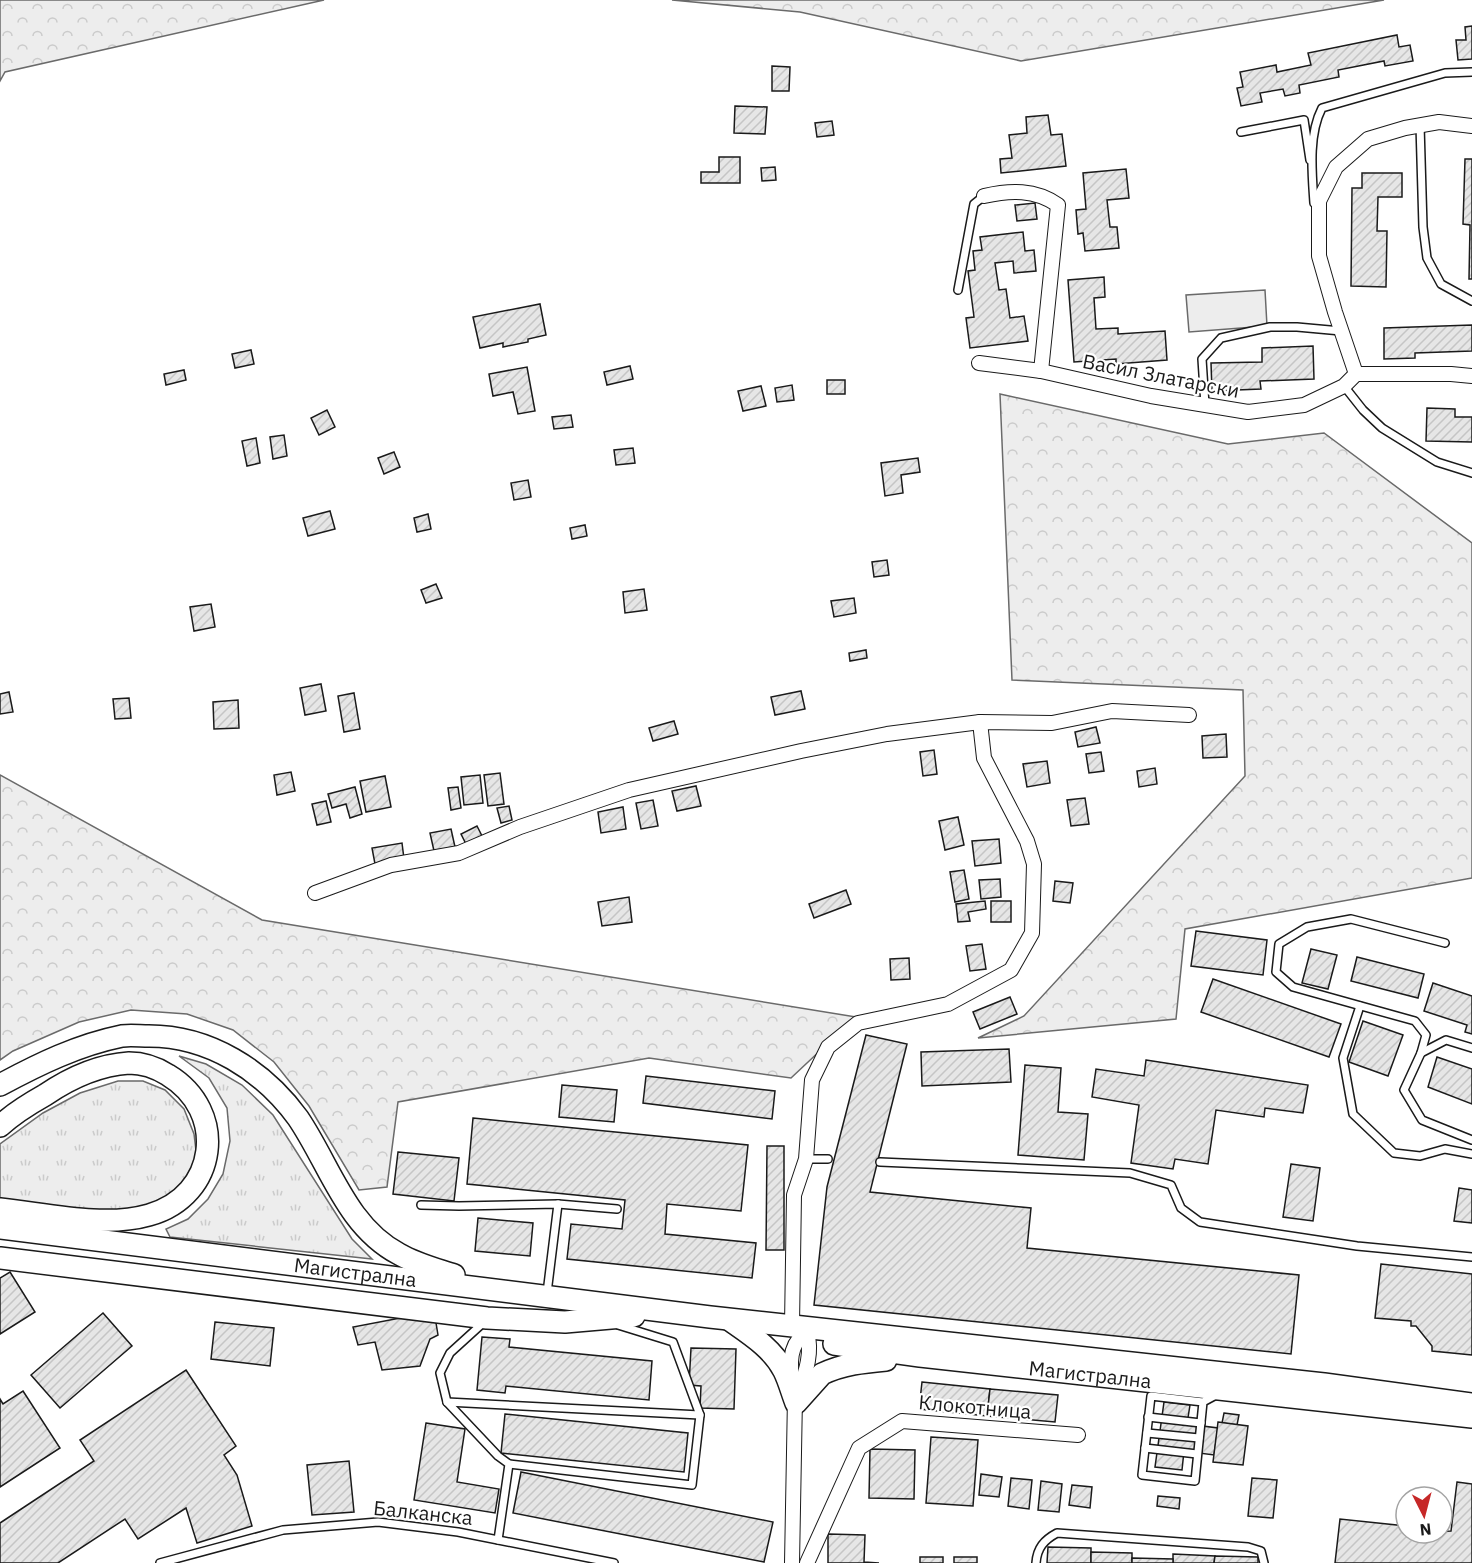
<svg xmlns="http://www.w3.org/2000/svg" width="1472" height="1563" font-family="'IBM Plex Sans',sans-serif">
  <defs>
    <pattern id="grass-tufts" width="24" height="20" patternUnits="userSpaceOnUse" patternTransform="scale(1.5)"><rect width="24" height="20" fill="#ededed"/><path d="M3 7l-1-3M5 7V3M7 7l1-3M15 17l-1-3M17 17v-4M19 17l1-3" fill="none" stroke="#cbcbcb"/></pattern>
    <pattern id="forest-crowns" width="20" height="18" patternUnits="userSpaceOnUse" patternTransform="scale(1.5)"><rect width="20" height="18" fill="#ededed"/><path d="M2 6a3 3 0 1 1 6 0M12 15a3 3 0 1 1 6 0" fill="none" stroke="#cbcbcb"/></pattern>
    <pattern id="building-hatch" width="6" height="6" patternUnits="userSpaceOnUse" patternTransform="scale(1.5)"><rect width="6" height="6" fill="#e6e6e6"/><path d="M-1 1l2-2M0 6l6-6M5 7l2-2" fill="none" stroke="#c5c5c5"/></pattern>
  </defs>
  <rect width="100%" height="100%" fill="#fff"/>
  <g fill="url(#grass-tufts)" stroke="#6a6a6a" stroke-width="1.5">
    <path d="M179,1056L206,1064L242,1085L273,1115L352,1239L372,1259L170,1237L166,1229L188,1219L208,1199L223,1174L230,1141L227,1108L209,1078Z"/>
    <path d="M118,1081H143L165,1090L184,1109L194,1134L197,1159L188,1185L170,1200L112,1215L0,1201V1144L43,1113L80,1093Z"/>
  </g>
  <g fill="url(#forest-crowns)" stroke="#6a6a6a" stroke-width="1.5">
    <path d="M0,0H324L5,72L0,81Z"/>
    <path d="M672,0H1384L1021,61L800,12Z"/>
    <path d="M1000,394L1228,444L1324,433L1472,543V878L1185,929L1176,1019L978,1038L1024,1016L1245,776L1243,690L1012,680Z"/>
    <path d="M0,775L262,920L856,1017L791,1078L649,1058L398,1102L387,1187L359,1190L309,1106L274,1062L233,1030L187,1014L131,1010L79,1022L13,1051L0,1060Z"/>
  </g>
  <path fill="#ededed" stroke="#6a6a6a" stroke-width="1.5" d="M1265,290L1267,326L1189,332L1186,295Z"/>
  <g fill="url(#building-hatch)" stroke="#1a1a1a" stroke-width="1.5">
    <path d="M1472,26V59L1458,60L1456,40H1466L1465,27Z"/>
    <path d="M1397,35L1399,47L1410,45L1413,61L1385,66L1384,61L1338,70L1339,77L1299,85L1300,93L1285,96L1283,89L1260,93L1262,102L1241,106L1237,88L1243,87L1240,72L1276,65L1277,72L1311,65L1308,53Z"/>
    <path d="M772,66L790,67L789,91H772Z"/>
    <path d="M735,106L767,107L765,134L734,133Z"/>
    <path d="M1048,115L1051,135L1062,134L1066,166L1001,173L1000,159L1012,158L1009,135L1027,133L1026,117Z"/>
    <path d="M832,121L834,135L817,137L815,123Z"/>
    <path d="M719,157H740V183H701V172H719Z"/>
    <path d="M1465,159H1472V279H1469L1470,225L1463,224Z"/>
    <path d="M775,167L776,180L762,181L761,168Z"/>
    <path d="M1126,169L1129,198L1107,200L1110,227H1117L1119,248L1085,251L1083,233L1078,234L1076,210L1086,209L1083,173Z"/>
    <path d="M1362,173H1402V197H1378L1377,231H1387L1386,287L1351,286L1352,188H1362Z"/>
    <path d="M1035,203L1037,219L1017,221L1015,205Z"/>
    <path d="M1023,232L1025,251L1034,250L1036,271L1014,273L1013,261L995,263L999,290L1006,289L1010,318L1024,316L1028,341L970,348L966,318L974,317L968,271L975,270L973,251L982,250L980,237Z"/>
    <path d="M1104,277L1105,297L1094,298L1096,329L1118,328V334L1165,331L1167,360L1116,364V359L1074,362L1068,280Z"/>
    <path d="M540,304L546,335L528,339V342L503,347V343L480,348L473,317Z"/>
    <path d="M1472,325V351L1415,353V358L1384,359V328Z"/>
    <path d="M1313,346L1314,379L1260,381L1261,389L1212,391L1211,363L1262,362V348Z"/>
    <path d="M251,350L254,364L235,368L232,354Z"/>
    <path d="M630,366L633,379L607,385L604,372Z"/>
    <path d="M527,367L535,411L518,414L513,392L493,396L489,374Z"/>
    <path d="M184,370L186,380L166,385L164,374Z"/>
    <rect x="827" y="380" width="18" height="14"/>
    <path d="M792,385L794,400L777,402L775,388Z"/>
    <path d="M761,386L766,406L743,411L738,391Z"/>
    <path d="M1427,408L1455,409V417H1472V442L1426,441Z"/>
    <path d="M327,410L335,427L319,435L311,418Z"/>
    <path d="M571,415L573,427L554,429L552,417Z"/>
    <path d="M284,435L287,456L273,459L270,437Z"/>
    <path d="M256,438L260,463L247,466L242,441Z"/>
    <path d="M633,448L635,463L616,465L614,450Z"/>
    <path d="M394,452L400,467L384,474L378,458Z"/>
    <path d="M918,458L920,472L901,475L903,493L885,496L881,463Z"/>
    <path d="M528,480L531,497L514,500L511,483Z"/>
    <path d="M330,511L335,529L308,536L303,518Z"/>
    <path d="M428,514L431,529L417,532L414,518Z"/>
    <path d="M585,525L587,536L572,539L570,528Z"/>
    <path d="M887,560L889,575L874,577L872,562Z"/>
    <path d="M436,584L442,598L426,603L421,590Z"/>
    <path d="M644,589L647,610L625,613L623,592Z"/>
    <path d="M854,598L856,613L834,617L831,601Z"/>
    <path d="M211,604L215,627L194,631L190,607Z"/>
    <path d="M866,650L867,658L850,661L849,653Z"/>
    <path d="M321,684L326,711L305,715L300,688Z"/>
    <path d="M801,691L805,709L775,715L771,697Z"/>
    <path d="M9,692L13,712L0,714V694Z"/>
    <path d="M354,693L360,729L344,732L338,696Z"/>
    <path d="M129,698L131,718L115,719L113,699Z"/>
    <path d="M238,700L239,728L214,729L213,702Z"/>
    <path d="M674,721L678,734L653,741L649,728Z"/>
    <path d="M1096,727L1100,743L1078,747L1075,732Z"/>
    <path d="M1226,734L1227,757L1203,758L1202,736Z"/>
    <path d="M934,750L937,774L923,776L920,752Z"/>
    <path d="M1101,752L1104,771L1089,773L1086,754Z"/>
    <path d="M1047,761L1050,783L1027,787L1023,764Z"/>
    <path d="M1155,768L1157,784L1139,787L1137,771Z"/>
    <path d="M291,772L295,791L277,795L274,775Z"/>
    <path d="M500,773L504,804L488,806L484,775Z"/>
    <path d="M480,775L483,803L464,805L461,777Z"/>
    <path d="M385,776L391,807L366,812L360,781Z"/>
    <path d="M696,786L701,806L677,811L672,791Z"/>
    <path d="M355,787L362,814L350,818L346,804L332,808L328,794Z"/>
    <path d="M458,787L461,808L451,810L448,788Z"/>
    <path d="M1085,798L1089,824L1071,826L1067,800Z"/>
    <path d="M653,800L658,826L641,829L636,803Z"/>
    <path d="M326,801L331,822L317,825L312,804Z"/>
    <path d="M509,806L512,820L501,823L497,808Z"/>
    <path d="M623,807L626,829L601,833L598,812Z"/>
    <path d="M958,817L964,845L945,850L939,821Z"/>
    <path d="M477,826L482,836L466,844L461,834Z"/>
    <path d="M451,829L455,847L434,851L430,833Z"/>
    <path d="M999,839L1001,863L975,866L972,841Z"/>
    <path d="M402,843L404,859L375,864L372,848Z"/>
    <path d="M964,870L969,899L955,902L950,872Z"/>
    <path d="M1000,879L1001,897L981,899L979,880Z"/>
    <path d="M1055,881L1073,883L1070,903L1053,901Z"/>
    <path d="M846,890L851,904L814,918L809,904Z"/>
    <path d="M629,897L632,922L602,926L598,902Z"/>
    <path d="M985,901L986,909L968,912L970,921L958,922L956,904Z"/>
    <rect x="991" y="901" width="20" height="21"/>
    <path d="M1196,931L1267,940L1263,975L1191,966Z"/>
    <path d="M982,944L986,969L970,971L966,946Z"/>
    <path d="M1311,949L1337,955L1328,989L1302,983Z"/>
    <path d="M1357,957L1424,974L1418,998L1351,981Z"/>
    <path d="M909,958L910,979L891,980L890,959Z"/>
    <path d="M1213,979L1341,1024L1329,1057L1201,1012Z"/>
    <path d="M1433,983L1472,996V1034L1465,1032L1467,1025L1424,1011Z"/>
    <path d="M1010,997L1017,1014L980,1029L973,1012Z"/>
    <path d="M1363,1021L1403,1035L1388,1076L1349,1062Z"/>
    <path d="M866,1035L907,1044L870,1192L1031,1208L1027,1248L1299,1275L1291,1354L814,1305L827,1187Z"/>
    <path d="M1009,1049L1011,1082L922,1086L921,1052Z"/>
    <path d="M1437,1057L1472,1069V1104L1428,1087Z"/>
    <path d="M1146,1060L1308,1085L1303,1113L1265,1108L1264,1117L1216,1110L1208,1164L1175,1159L1173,1169L1131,1163L1139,1105L1092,1097L1096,1069L1144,1076Z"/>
    <path d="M1025,1065L1061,1068L1058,1112L1088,1114L1084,1160L1018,1155Z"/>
    <path d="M646,1076L775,1091L772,1119L643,1103Z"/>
    <path d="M562,1085L617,1090L614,1122L559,1117Z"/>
    <path d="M473,1118L748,1145L741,1211L667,1204L665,1234L756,1243L752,1278L567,1259L571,1224L622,1229L625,1200L467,1184Z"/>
    <path d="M767,1146H784V1250H766Z"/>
    <path d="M398,1152L459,1158L454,1201L393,1194Z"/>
    <path d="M1291,1164L1320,1168L1313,1221L1283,1217Z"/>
    <path d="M1459,1188L1472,1190V1223L1454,1221Z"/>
    <path d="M478,1218L533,1223L530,1256L475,1251Z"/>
    <path d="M1381,1264L1472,1274V1355L1432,1351V1346L1416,1326H1411V1321L1375,1318Z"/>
    <path d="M10,1272L35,1312L0,1334V1278Z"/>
    <path d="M103,1313L132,1346L60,1408L31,1375Z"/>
    <path d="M416,1315L435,1317L438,1335L430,1339L420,1366L382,1370L375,1342L358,1345L353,1327Z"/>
    <path d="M215,1322L274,1328L270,1366L211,1359Z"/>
    <path d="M482,1337L510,1339L509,1347L652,1361L649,1400L506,1386L505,1393L477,1390Z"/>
    <path d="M691,1348L736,1349L734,1409L700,1408L701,1386L689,1385Z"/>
    <path d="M186,1370L236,1446L224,1455L237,1475L252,1526L197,1543L186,1508L138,1539L125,1519L58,1563H0V1523L94,1461L80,1440Z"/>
    <path d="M922,1382L990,1389L987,1416L919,1409Z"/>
    <path d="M990,1389L1058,1395L1055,1422L987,1416Z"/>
    <path d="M23,1391L60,1448L0,1487V1399L3,1404Z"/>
    <path d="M1164,1402L1190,1405L1187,1424L1218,1428L1214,1455L1184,1451L1182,1470L1155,1467Z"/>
    <path d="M1224,1413L1239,1415L1237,1425L1222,1423Z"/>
    <path d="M505,1414L688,1433L684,1472L501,1453Z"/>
    <path d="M1218,1422L1248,1426L1243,1465L1213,1462Z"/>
    <path d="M426,1423L465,1429L457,1482L499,1489L495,1513L414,1500Z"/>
    <path d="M931,1437L978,1440L973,1506L926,1503Z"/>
    <path d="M870,1449L915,1450L914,1499L869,1498Z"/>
    <path d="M349,1461L354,1512L312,1515L307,1465Z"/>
    <path d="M521,1472L773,1522L764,1562L513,1513Z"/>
    <path d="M981,1474L1002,1477L999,1497L979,1495Z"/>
    <path d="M1011,1478L1032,1480L1029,1509L1008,1506Z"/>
    <path d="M1252,1478L1277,1480L1273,1518L1248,1516Z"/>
    <path d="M1041,1481L1062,1484L1059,1512L1038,1510Z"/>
    <path d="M1457,1482L1472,1484V1563H1335L1340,1519L1406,1526V1533L1451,1531Z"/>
    <path d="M1072,1485L1092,1487L1090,1508L1069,1505Z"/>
    <path d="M1158,1496L1180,1498L1179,1509L1157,1506Z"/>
    <path d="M828,1534L865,1535L864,1562L879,1563H828Z"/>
    <path d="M1048,1547L1091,1548V1563H1047Z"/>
    <path d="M1091,1552L1132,1553V1563H1091Z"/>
    <path d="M1173,1554L1215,1556L1214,1563H1173Z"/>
    <path d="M1215,1556L1258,1557V1563H1214Z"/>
    <rect x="920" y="1557" width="23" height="6"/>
    <rect x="954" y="1557" width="23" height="6"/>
    <path d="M1132,1558L1173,1559V1563H1132Z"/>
  </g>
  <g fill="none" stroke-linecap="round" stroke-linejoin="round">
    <defs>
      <g id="service">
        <path d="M1420,125L1423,227L1427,258L1441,284L1472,301"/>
        <path d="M1241,132L1304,120L1310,160"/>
        <path d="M1314,203C1312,173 1308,135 1322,108L1445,73L1472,72"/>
        <path d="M958,290L974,204L984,196"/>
        <path d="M1344,386L1363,410L1382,428L1437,462L1472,473"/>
        <path d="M1205,405L1202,359L1221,338L1270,327H1297L1341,331"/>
        <path d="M1360,1006L1343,1058L1353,1114L1394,1153L1420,1156L1445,1149L1472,1154"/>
        <path d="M1472,1048L1446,1040L1421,1053L1404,1090L1422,1120L1472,1140"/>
        <path d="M1421,1053L1426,1035L1415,1021L1293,987L1276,972L1279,944L1307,927L1351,919L1445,943"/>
        <path d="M806,1159H828"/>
        <path d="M880,1162L1130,1173L1171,1185L1181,1208L1200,1222L1357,1246L1472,1257"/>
        <path d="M421,1205L459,1206L558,1204L617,1209"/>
        <path d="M547,1293L558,1204"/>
        <path d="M483,1323L450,1353L440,1373L447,1402L498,1456L509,1464L498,1540"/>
        <path d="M447,1402L700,1415"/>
        <path d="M1203,1402L1195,1481L1142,1475L1151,1396L1203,1402L1216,1395"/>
        <path d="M1148,1417L1201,1423"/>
        <path d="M1147,1433L1199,1438"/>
        <path d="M1145,1448L1197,1454"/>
        <path d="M509,1464L692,1485L700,1415L673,1342L618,1325"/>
        <path d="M160,1563L283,1530L378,1522L458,1532L614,1563"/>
        <path d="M1036,1563C1037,1548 1044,1540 1057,1533L1248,1547L1261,1551L1264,1563"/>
      </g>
      <g id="minor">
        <path d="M984,196C1010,190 1035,189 1058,205L1041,371"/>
        <path d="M979,363L1041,371L1151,396L1248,412L1304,405L1344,386L1356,374H1451L1472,376"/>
        <path d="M1356,374L1335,312L1319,256V201L1336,167L1368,139L1405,128L1439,122L1472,126"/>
        <path d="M315,893L391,865L459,853L520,827L629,790L801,751L887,734L980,722L1052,723L1112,711L1189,715"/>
        <path d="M792,1325L794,1195L806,1159L812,1080L828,1047L858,1023L948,1004L1011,970L1032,933L1034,864L1027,841L984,758L980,722"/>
        <path d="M792,1378C789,1357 791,1336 816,1329"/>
        <path d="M798,1395C805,1374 813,1354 807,1332L800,1327"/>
        <path d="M792,1563L795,1397"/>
        <path d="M807,1563L859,1448L902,1421L1078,1435"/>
      </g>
      <g id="primary">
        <path d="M0,1085C39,1064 78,1045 122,1036C130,1035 140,1036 149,1036C209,1036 263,1070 298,1118C330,1165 346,1226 399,1254C416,1264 436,1269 454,1275"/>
        <path d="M0,1126C13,1114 29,1104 45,1095C70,1078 98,1065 129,1063C142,1063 157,1068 168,1075C228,1111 218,1196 149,1215C104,1228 47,1214 0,1209"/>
        <path id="s1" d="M0,1228L710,1317L1324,1384L1472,1404"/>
        <path d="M0,1258L487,1318L565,1322L634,1316"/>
        <path d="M731,1321C751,1335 773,1349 784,1371C789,1381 792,1393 796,1403L822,1374C843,1364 864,1362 886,1360"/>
        <path id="s2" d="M834,1344L920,1356L1472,1417"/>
      </g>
    </defs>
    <use href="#service" stroke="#1a1a1a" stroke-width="10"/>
    <use href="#minor" stroke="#1a1a1a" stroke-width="16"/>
    <use href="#primary" stroke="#1a1a1a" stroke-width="24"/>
    <use href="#service" stroke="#fff" stroke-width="7"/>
    <use href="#minor" stroke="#fff" stroke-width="14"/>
    <use href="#primary" stroke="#fff" stroke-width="21"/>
  </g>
  <g text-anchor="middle" stroke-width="4.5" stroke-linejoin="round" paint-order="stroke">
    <g font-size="20" fill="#1a1a1a" stroke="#fff">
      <text transform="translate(1161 376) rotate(11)" y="7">Васил Златарски</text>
      <text dy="7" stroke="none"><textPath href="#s1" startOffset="358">Магистрална</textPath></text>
      <text dy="7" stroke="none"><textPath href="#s2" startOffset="258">Магистрална</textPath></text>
      <text transform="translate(975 1407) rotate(5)" y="7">Клокотница</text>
      <text transform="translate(423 1513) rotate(6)" y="7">Балканска</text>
    </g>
  </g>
  <g transform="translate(1424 1515) rotate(174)"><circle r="28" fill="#ffffff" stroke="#a3a3a3" stroke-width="1.5"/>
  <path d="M0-4.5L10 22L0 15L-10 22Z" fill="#c62828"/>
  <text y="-9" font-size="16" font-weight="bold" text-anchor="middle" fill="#1a1a1a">N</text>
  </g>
</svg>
